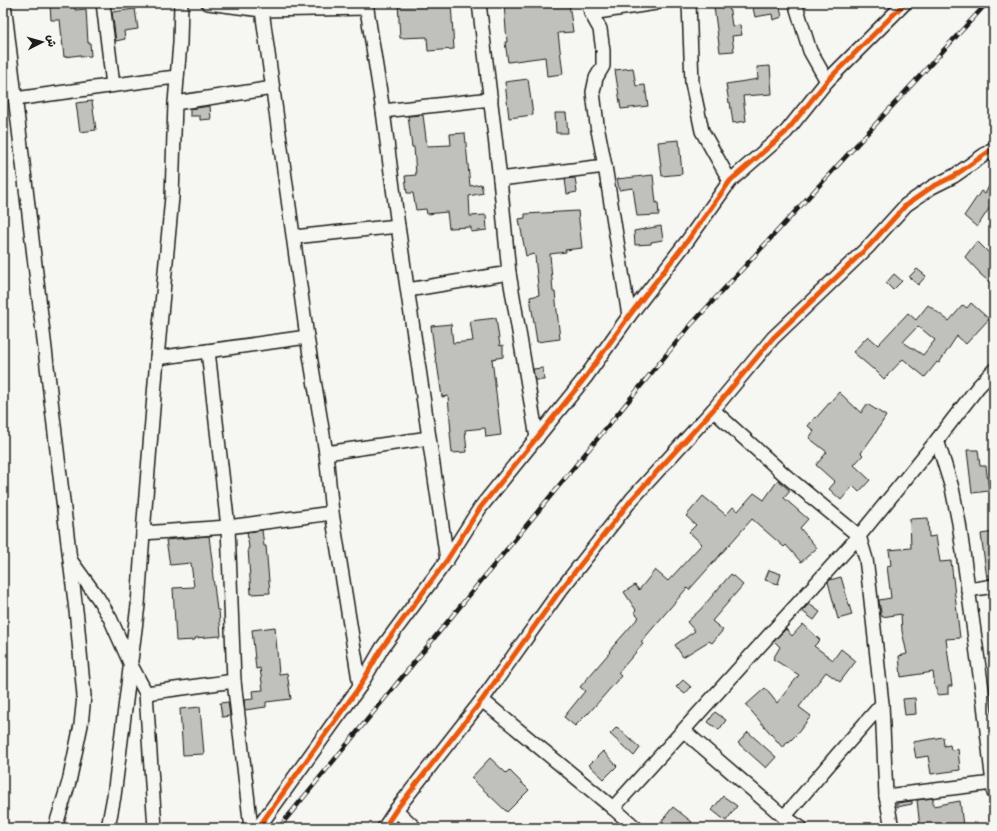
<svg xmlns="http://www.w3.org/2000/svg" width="997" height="831" font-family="Caveat,'Playpen Sans Arabic',sans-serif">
  <rect width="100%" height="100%" fill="#f6f6f2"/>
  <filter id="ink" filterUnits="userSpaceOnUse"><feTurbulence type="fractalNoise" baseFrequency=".025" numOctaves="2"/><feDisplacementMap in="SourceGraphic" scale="8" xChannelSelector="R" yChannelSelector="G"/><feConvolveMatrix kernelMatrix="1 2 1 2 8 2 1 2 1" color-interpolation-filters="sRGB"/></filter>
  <g filter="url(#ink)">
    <g fill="#c0c0bd" stroke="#1c1c1c" fill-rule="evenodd">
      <path d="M60,3H75V10L86,9L88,43H90L91,56L80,57V55L64,57L60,20H51L50,5H60Z"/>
      <path d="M398,3H451L454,49L428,51L427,37L400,38Z"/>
      <path d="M518,3H569L573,32L558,33L563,74L547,76L545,57L508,62L505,42H507L504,4Z"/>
      <path d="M752,3H779L782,17L773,20L772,14L755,17Z"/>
      <path d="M729,5L732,26L740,25L742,35L732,36L734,51L720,52L714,7Z"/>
      <path d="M135,9L138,29L124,31L125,39L116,41L112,12Z"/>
      <path d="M770,66L772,94L743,96L746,121L733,123L730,102L729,103L726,84L758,79L757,67Z"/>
      <path d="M633,68L636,86L645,85L648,106L621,109L615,70Z"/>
      <path d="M528,79L533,115L509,118L505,82Z"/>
      <path d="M92,101L96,130L80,132L76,103Z"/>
      <path d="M210,106L211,119L200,120V116H190V109Z"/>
      <path d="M555,113H566L568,133H556Z"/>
      <path d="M423,115L427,146L451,145L450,134L465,133L470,186L481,184L483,193L469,196L470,216L486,215L487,230L471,232V227L449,228L447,212L427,214L426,209L416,210L413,193H407L405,176L416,175L414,147H412L408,116Z"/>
      <path d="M679,140L682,174L662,176L658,142Z"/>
      <path d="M653,175L656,203L658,202L659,215L637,216L633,188L619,190L617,179Z"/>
      <path d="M994,176V201L977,227L964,216L981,191L985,194Z"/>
      <path d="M575,178L577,192L567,194L565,179Z"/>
      <path d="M578,211L582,248L565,250L566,252L550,254L553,292H555L560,339L537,342L530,297L539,295L535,256L534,254L526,256L519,219L525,218V214Z"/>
      <path d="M661,226L663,240L651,242V244L635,245L634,231Z"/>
      <path d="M977,241L994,258V286L980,274V273L965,257Z"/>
      <path d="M917,269L926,276L918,285L909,277Z"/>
      <path d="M894,274L902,281L893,290L886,283Z"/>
      <path d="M971,303L989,319L966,344L957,336L939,363L937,362L925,377L903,359L884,379L874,369H873L853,352L868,336L878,345L908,313L916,320L928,305L949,321L963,305L967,308ZM918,326L935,340L923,355L903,342Z"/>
      <path d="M496,318L500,346L503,345V357L492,359L501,435L486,437L485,428L465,430L467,452L452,453L450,432H451L448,396L442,397L437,363H436L431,326L451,324L453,343L473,341L470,321Z"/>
      <path d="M543,368L544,380H535L533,369Z"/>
      <path d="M839,392L861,413L867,404L886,416L874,435L861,453L863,455L854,465L870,480L859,492L853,486L841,500L829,489L835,482L816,465L827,452L809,438L814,431L808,426L815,417L816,418Z"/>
      <path d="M967,450H978L980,466H986L989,491L972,493Z"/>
      <path d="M778,480L790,491L784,498L808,519L800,528L817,548L801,562L786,545L784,547L752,519L689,590L687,588L641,642L643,644L618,673L621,676L588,714V713L575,726L564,717L585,691L580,687L610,652L609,651L639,617L634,612L636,610L624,592L635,585L639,590L655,570L668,581L702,544L689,532L696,525L686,516L703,496L726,515L733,507L738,511L754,493L764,500Z"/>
      <path d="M928,518L929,537L936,536L940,562L951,561L960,638L946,639L952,686H948V694L937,695V688H935L933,672L901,677L899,656L907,654L902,631L901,614L882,617L879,602V600L891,598L887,566L891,565L889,550L911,548L910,519Z"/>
      <path d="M262,530L264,546H266L270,593L251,594L248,548H249L247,532Z"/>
      <path d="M994,532V578L987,579L981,534Z"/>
      <path d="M209,536L213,569H212L217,610H219L221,636L195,638V640L176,641L173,588L194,587L191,563L170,565L166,540Z"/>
      <path d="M769,570L781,574L778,584L765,580Z"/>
      <path d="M731,574L743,585L712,621L723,630L712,643L709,641L683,657L675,645L695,631L687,622L700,610Z"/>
      <path d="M841,577L852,615L838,619L828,582L830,580Z"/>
      <path d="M809,604L820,612L814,620L802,611Z"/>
      <path d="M803,624L820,640L814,646L833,660L841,649L856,661L840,682L826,672L799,707L811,716L797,734L789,742L788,741L783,748L746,705L765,688L777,703L799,675L773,659L780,647L774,641L786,629L792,636Z"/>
      <path d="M275,627L279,674L287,673L291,699L266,702V707L245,710L244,700L253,699L252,691L263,690L260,668L256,669L252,630Z"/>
      <path d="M683,680L691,687L685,694L676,687Z"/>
      <path d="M915,698L916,714L905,715L903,699Z"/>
      <path d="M228,702L230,716L222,717L220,703Z"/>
      <path d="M200,707L204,754L183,755L180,709Z"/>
      <path d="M715,712L726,720L719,730L708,722Z"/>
      <path d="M617,727L640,748L634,756L610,734Z"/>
      <path d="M748,732L776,757L766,768L738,743Z"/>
      <path d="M943,737L944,746L950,745L951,750L958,749L960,770L931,774L928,756L916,758L913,742Z"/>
      <path d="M603,751L617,766L604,779L589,765Z"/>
      <path d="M490,758L506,773L509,770L529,790L507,812L471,778Z"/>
      <path d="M723,796L737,806L726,821L712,810Z"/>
      <path d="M933,798V806L960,801L963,826L942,828H920L917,800Z"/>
      <path d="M912,801V804L897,807V803Z"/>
      <path d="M673,807L692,822L687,828H684L679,824L676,828H656Z"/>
    </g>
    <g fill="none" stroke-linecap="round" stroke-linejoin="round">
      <defs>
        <g id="minor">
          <path d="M4,3L77,619L84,696L81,725L69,782L55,828"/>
          <path d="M103,3L113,85"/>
          <path d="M208,3L262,10L367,8"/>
          <path d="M366,3L383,111L398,226L447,560"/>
          <path d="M479,3L500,179L509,273L537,438"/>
          <path d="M589,3L591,13L600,29L603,51V66L596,78L593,92L597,125L605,166L629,316"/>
          <path d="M689,3L692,83L702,131L730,181"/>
          <path d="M796,3L797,9L810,51L827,81"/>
          <path d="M262,10L307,337L326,453L332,513L360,686"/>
          <path d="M591,13L656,3"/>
          <path d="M15,99L159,79L177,77"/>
          <path d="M175,103L273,88"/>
          <path d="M383,111L491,99"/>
          <path d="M500,179L605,166"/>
          <path d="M294,237L398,226"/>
          <path d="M408,290L509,273"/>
          <path d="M208,351L228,527L234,681L251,828"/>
          <path d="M157,358L307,337"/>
          <path d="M713,410L786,476L859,536L866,559L870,591L882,704L886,796L892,828"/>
          <path d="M937,440L952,488L959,523L984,704L994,793"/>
          <path d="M326,453L429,438"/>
          <path d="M143,533L228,527L332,513"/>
          <path d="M71,561L98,598L110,618L131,665L146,693L155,828"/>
          <path d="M968,590L994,586"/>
          <path d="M146,693L234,681"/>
          <path d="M482,700L613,808L636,828"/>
          <path d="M684,731L784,817L801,828"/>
          <path d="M886,796L993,783"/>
          <path d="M613,808L859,536L937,440L978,387L994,370"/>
          <path d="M396,810L415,828"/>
          <path d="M784,817L838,754L882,704"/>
          <path d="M108,828L114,796L138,605L143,533L157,358L172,197L175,103L180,43L181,3"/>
          <path d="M258,828L360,686L382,648L447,560L480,508L585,378L629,316L688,240L730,181L786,132L827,81L905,3"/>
          <path d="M384,828L396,810L482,700L559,592L632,499L713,410L773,338L869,246L906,205L932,187L954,176L994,148"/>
        </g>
      </defs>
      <use href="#minor" stroke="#1c1c1c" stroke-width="16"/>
      <use href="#minor" stroke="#f6f6f2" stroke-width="13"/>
      <defs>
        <path id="rail" d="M280,828L285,820L689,327L987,3"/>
      </defs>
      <use href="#rail" stroke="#1c1c1c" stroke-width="4.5"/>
      <use href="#rail" stroke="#f6f6f2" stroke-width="3" stroke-dasharray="9" stroke-linecap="butt"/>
      <defs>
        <g id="cycleway">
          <path d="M258,828L360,686L382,648L447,560L480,508L585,378L629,316L688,240L730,181L786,132L827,81L905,3"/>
          <path d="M384,828L396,810L482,700L559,592L632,499L713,410L773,338L869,246L906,205L932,187L954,176L994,148"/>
        </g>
      </defs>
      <use href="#cycleway" stroke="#f6f6f2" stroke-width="8"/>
      <use href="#cycleway" stroke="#e8590c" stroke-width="5"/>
    </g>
  </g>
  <rect width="997" height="831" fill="none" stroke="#f6f6f2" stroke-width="16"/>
  <rect x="8" y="8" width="981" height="815" fill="none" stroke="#1c1c1c" stroke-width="1.5" filter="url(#ink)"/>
  <g transform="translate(42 42) rotate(84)" stroke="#f6f6f2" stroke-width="3" paint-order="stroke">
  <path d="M0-3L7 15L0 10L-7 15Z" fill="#1c1c1c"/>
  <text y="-6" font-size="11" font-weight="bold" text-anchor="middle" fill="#1c1c1c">ش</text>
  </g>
</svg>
